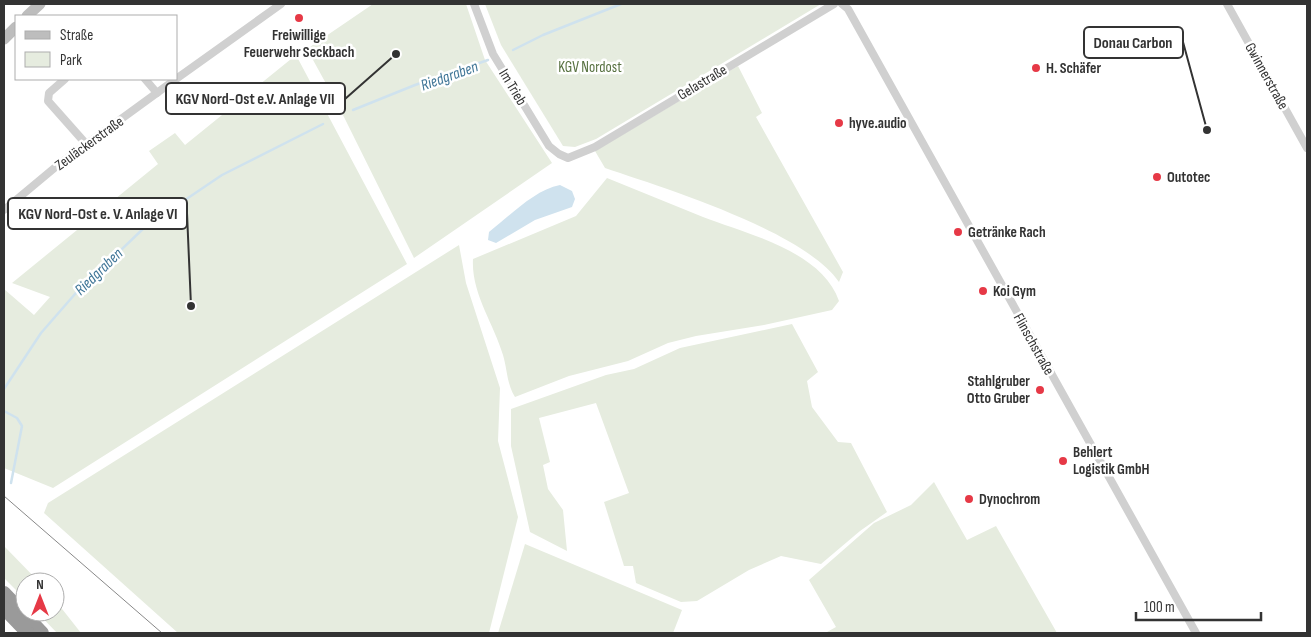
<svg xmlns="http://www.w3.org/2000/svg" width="1311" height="637" font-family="'Sofia Sans Condensed',sans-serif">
  <rect width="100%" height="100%" fill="#fff"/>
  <g fill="#e6ecdf">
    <path d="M373,4H466L485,60L552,163L414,258L340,109L307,49Z"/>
    <path d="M485,4H821L596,139L575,147L563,146L501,45Z"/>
    <path d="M296,55L407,264L53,488L4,468V289L34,315L50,297L12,283L158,164L149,151L175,133L185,145Z"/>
    <path d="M738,66L762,113L756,117L843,272L839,282C804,231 664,188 605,168L595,151Z"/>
    <path d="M607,178C639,191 671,204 703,217C747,234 822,251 839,301L832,310L764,325L696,336L668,343L628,361L569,376L515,397C507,385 507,368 503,355C494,324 471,293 473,259L576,216Z"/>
    <path d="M459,245L466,283L500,388L498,441L518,517L489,633H178L44,513L48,503Z"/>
    <path d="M792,324L818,372L807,381L812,407L838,442L851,443L887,512L860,531L821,564L781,556L749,570L697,601L681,602L636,583L633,566H624L604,502L629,493L596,403L539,418L550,462L543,465L548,489L563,510L567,551L530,532L511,446V409L606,375L634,369L680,348Z"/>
    <path d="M934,482L967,540L996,526L1057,633H828L827,632L836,627L809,580L874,523L911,505Z"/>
    <path d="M525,544L682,610L673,633H498Z"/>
    <path d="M4,546L39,582H25V599L4,578Z"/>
    <path d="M55,600L81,633H57L37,612H55Z"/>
  </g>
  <path fill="#cfe2ee" d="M560,185L572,191L575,199L572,207L535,220L496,243L488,240L489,232C510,216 534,190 560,185Z"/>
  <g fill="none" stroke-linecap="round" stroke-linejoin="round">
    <g stroke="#cfe2ee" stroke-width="2.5">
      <path d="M513,50L543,35L621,4"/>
      <path d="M353,110L415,85L488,60"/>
      <path d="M4,389L41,333L75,294L145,227L222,175L323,124"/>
      <path d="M4,411L17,418L22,426L11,483"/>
    </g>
    <g stroke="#d0d0d0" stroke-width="8">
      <path d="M474,4L493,54L549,146L559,154L568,158L595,147L834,4"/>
      <path d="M842,4L848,9L1196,633"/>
      <path d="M1227,4L1307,148"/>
      <path d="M65,79L49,93L48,101L87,145"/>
      <path d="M145,79L157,93"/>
      <path d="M176,79L281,4"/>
      <path d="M4,210L58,165L176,79"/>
    </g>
    <g stroke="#bdbdbd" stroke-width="11">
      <path d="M27,16L40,4"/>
      <path d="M4,39L16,27"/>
    </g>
    <g stroke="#9a9a9a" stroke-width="14">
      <path d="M4,593L42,633"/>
      <path d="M4,608L28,633"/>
    </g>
    <path stroke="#888" stroke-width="1" d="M4,496L162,633"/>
  </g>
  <g fill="#e63946" stroke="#fff" stroke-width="2">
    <circle cx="299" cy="18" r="5"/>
    <circle cx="1036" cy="68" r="5"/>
    <circle cx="839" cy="123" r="5"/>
    <circle cx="1157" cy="177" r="5"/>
    <circle cx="958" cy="232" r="5"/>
    <circle cx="983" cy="291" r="5"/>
    <circle cx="1040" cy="390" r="5"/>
    <circle cx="1063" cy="461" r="5"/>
    <circle cx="969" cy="499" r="5"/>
  </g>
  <g text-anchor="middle" stroke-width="5" stroke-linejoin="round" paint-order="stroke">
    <g font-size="15" font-weight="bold" fill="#333" stroke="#fff" text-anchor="start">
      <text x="299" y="40" text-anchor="middle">Freiwillige<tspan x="299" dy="17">Feuerwehr Seckbach</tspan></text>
      <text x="1046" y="73">H. Schäfer</text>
      <text x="849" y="128">hyve.audio</text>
      <text x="1167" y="182">Outotec</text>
      <text x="968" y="237">Getränke Rach</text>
      <text x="993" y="296">Koi Gym</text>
      <text x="1030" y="386" text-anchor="end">Stahlgruber<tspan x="1030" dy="17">Otto Gruber</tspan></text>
      <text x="1073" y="457">Behlert<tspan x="1073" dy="17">Logistik GmbH</tspan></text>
      <text x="979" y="504">Dynochrom</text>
    </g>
    <g font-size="15" fill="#56703f" stroke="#fff">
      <text x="590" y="72">KGV Nordost</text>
    </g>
    <g font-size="15" fill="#333" stroke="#fff">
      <text transform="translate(1267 76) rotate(61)" y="5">Gwinnerstraße</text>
      <text transform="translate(702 82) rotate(-31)" y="5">Gelastraße</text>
      <text transform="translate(513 87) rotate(59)" y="5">Im Trieb</text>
      <text transform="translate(89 143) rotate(-36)" y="5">Zeuläckerstraße</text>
      <text transform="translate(1034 344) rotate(61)" y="5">Flinschstraße</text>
    </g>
    <g font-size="16" font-style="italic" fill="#3f7597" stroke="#fff">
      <text transform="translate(449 75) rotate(-20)" y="6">Riedgraben</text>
      <text transform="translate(98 271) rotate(-44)" y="6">Riedgraben</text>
    </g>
  </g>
  <path fill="none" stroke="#333" stroke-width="2" d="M1207 130L1183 42M396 54L345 99M191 306L187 213"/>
  <g fill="#333" stroke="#fff" stroke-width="2">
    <circle cx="1207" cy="130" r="5"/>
    <circle cx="396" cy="54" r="5"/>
    <circle cx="191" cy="306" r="5"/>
  </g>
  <g fill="#fff" stroke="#333" stroke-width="2">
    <rect x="1084" y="27" width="99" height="31" rx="5"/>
    <rect x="166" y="83" width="179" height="31" rx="5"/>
    <rect x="8" y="198" width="179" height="31" rx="5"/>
  </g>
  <g font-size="16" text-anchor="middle" font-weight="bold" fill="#333">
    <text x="1133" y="48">Donau Carbon</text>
    <text x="255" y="104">KGV Nord-Ost e.V. Anlage VII</text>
    <text x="98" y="219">KGV Nord-Ost e. V. Anlage VI</text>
  </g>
  <rect width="1311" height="637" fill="none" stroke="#333333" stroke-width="10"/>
  <rect x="15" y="15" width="162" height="65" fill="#ffffff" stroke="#adadad"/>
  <rect x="25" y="31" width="25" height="8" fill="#bdbdbd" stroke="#adadad"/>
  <text x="60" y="40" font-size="15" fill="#333333">Straße</text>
  <rect x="25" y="52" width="25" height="15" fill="#e6ecdf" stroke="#adadad"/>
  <text x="60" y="65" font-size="15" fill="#333333">Park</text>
  <g transform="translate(40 597)"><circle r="24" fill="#ffffff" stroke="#adadad"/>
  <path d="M0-4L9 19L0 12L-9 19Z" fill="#e63946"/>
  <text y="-8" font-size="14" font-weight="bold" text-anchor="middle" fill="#333333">N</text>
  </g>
  <path d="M1136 612v8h125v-8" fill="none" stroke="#333333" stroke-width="2.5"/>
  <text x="1144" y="612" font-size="15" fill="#333333" stroke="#ffffff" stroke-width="4" paint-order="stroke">100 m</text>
</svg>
